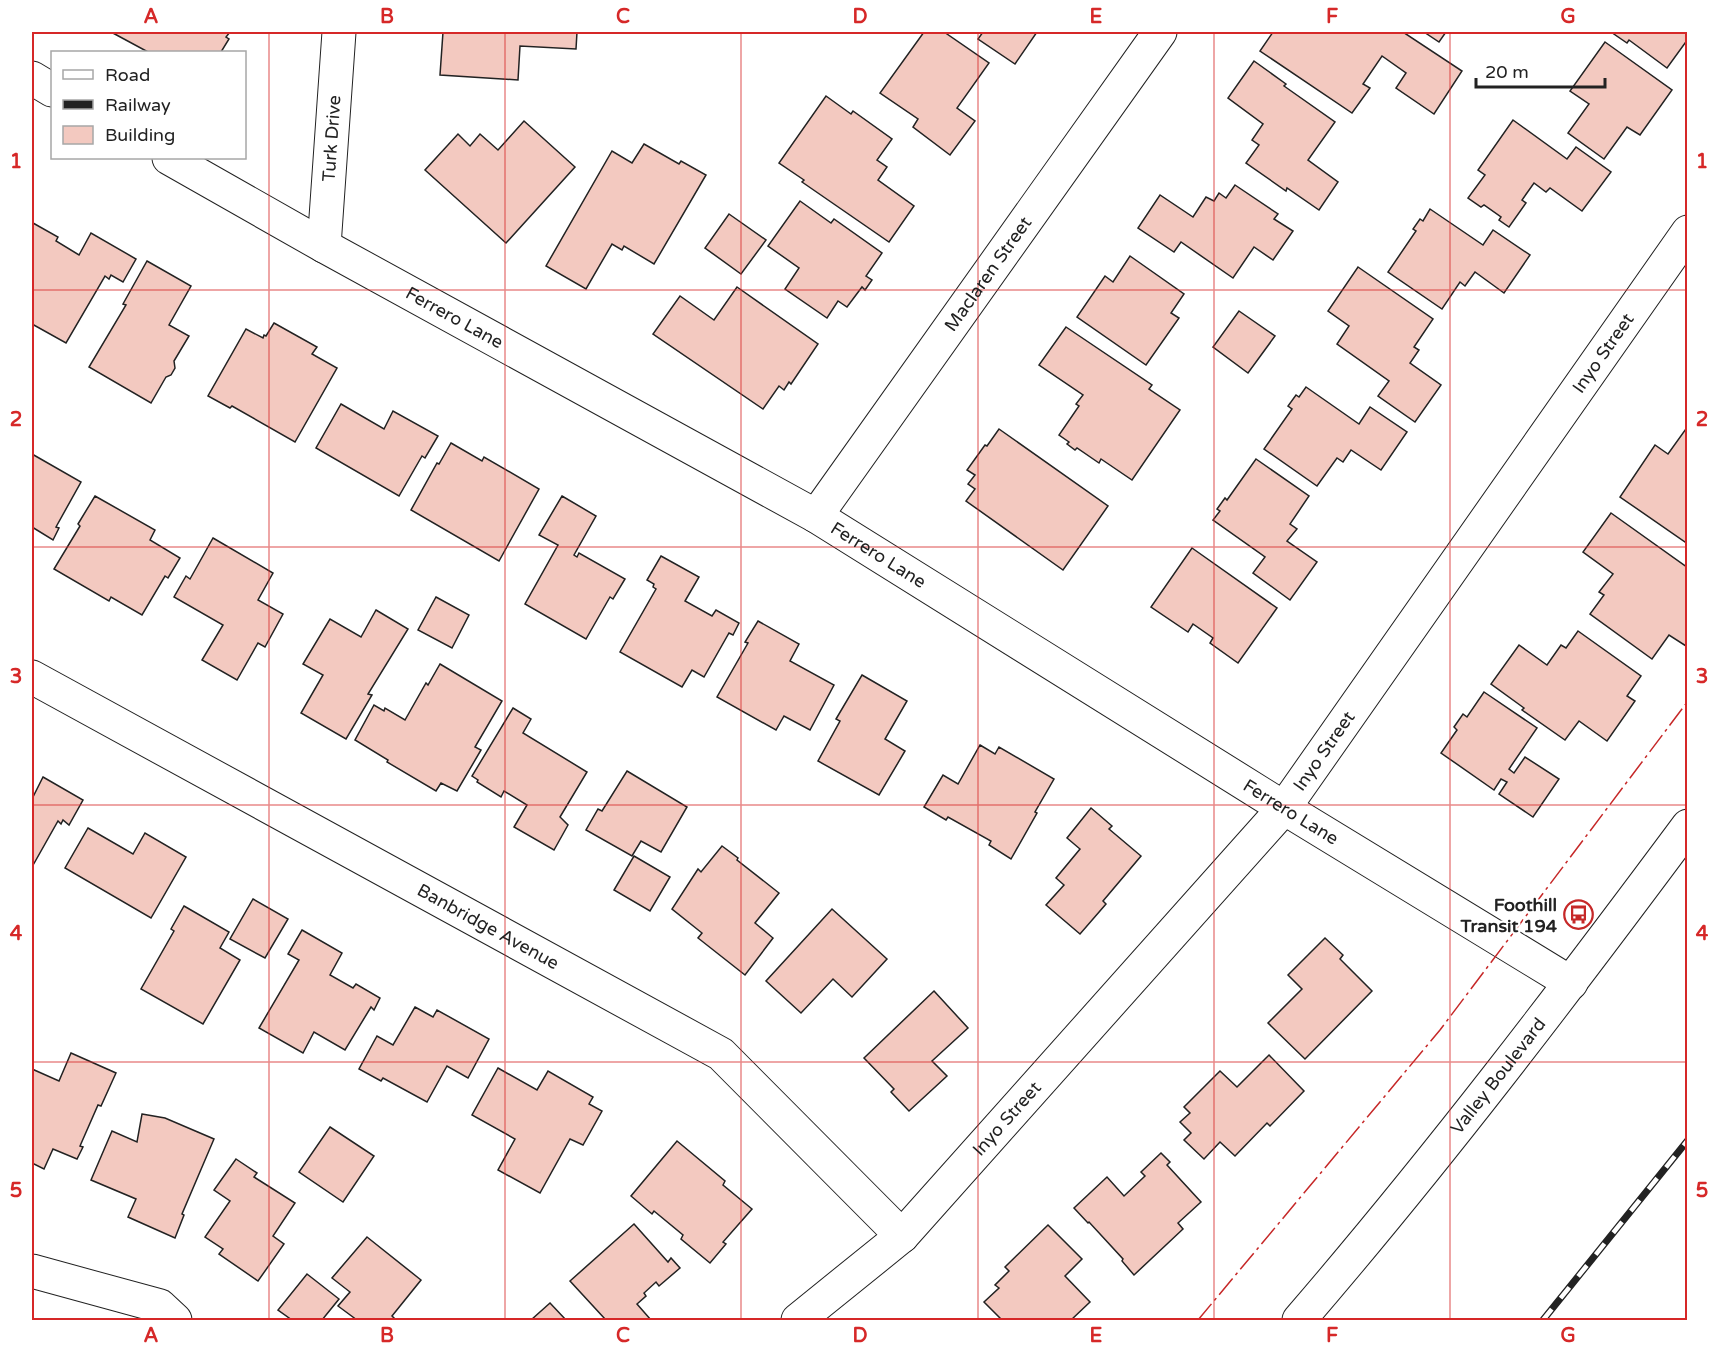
<svg xmlns="http://www.w3.org/2000/svg" width="1719" height="1352" font-family="'Varela Round',sans-serif">
  <rect width="100%" height="100%" fill="#fff"/>
  <g fill="#f3c9c0" stroke="#222" stroke-width="1.5">
    <path d="M111,32H230L226,37L229,39L221,52H148Z"/>
    <path d="M443,32H577L576,49L520,46L518,80L440,75Z"/>
    <path d="M924,32H944L989,63L957,108L975,121L950,155L913,127L918,119L880,93Z"/>
    <path d="M983,32H1037L1015,64L978,39Z"/>
    <path d="M1273,32H1403L1462,71L1434,114L1396,88L1406,73L1382,56L1363,84L1370,88L1352,113L1260,51Z"/>
    <path d="M1424,32H1446L1439,42Z"/>
    <path d="M1611,32H1688V39L1667,68L1629,40L1627,43Z"/>
    <path d="M1605,42L1672,90L1640,135L1627,127L1604,159L1568,133L1589,104L1570,91Z"/>
    <path d="M1254,61L1286,84L1284,86L1335,122L1308,160L1338,182L1319,210L1287,188L1286,191L1246,163L1259,145L1252,140L1263,124L1228,98Z"/>
    <path d="M826,96L851,114L853,111L892,139L877,160L887,167L878,180L914,206L889,242L802,182L804,180L779,163Z"/>
    <path d="M1513,120L1567,159L1576,147L1611,172L1582,211L1550,188L1546,192L1534,183L1522,200L1526,203L1509,227L1499,220L1501,217L1484,205L1481,207L1468,198L1485,175L1478,170Z"/>
    <path d="M524,121L575,167L506,243L425,170L458,134L470,146L480,134L498,150Z"/>
    <path d="M644,144L679,164L681,161L706,175L654,264L624,246L622,250L612,244L586,289L546,266L612,151L632,163Z"/>
    <path d="M1235,185L1278,214L1274,219L1293,231L1273,260L1254,247L1233,278L1181,242L1174,252L1138,228L1160,195L1193,217L1206,197L1214,201L1219,193L1226,198Z"/>
    <path d="M800,201L831,223L834,219L882,253L866,276L872,280L865,290L862,287L847,307L838,301L827,318L785,289L799,268L768,246Z"/>
    <path d="M1430,209L1483,245L1493,230L1530,255L1504,293L1475,272L1465,286L1460,282L1442,309L1388,272L1416,231L1413,229L1420,219L1423,221Z"/>
    <path d="M729,214L766,240L741,274L705,248Z"/>
    <path d="M33,223L58,237L56,241L79,255L91,233L136,259L123,282L111,275L109,279L105,276L66,343L32,324V226Z"/>
    <path d="M1130,256L1184,294L1171,313L1179,318L1146,365L1077,317L1105,276L1113,282Z"/>
    <path d="M147,261L191,286L169,325L189,336L174,361L175,368L171,375L166,377L151,403L89,367L126,305L123,304Z"/>
    <path d="M1358,267L1433,319L1414,347L1419,350L1410,363L1441,385L1415,422L1378,396L1389,381L1337,344L1349,326L1328,311Z"/>
    <path d="M737,287L818,344L791,384L789,382L784,390L779,386L763,409L653,334L680,296L714,320Z"/>
    <path d="M1239,311L1275,336L1248,373L1213,347Z"/>
    <path d="M274,323L317,347L312,354L337,368L295,442L232,406L230,408L208,396L246,329L263,338L264,335L266,336Z"/>
    <path d="M1066,327L1152,385L1149,389L1180,410L1132,480L1101,459L1099,463L1077,448L1075,450L1067,444L1069,442L1059,435L1079,406L1076,404L1083,395L1039,365Z"/>
    <path d="M1306,387L1359,424L1370,407L1407,432L1381,470L1351,450L1343,462L1337,458L1317,486L1264,449L1292,409L1288,406L1296,395L1299,397Z"/>
    <path d="M341,404L384,429L393,411L438,436L425,458L422,456L399,496L316,448Z"/>
    <path d="M1688,426V544L1620,497L1655,445L1668,454Z"/>
    <path d="M999,429L1108,506L1063,570L966,501L975,489L968,484L975,475L967,470L985,445L987,446Z"/>
    <path d="M451,443L482,461L484,457L539,489L499,561L411,510L437,463L439,464Z"/>
    <path d="M32,454L81,482L56,527L59,528L53,540L32,527Z"/>
    <path d="M1256,459L1309,496L1290,524L1297,529L1287,541L1317,562L1290,600L1253,573L1265,557L1213,520L1220,511L1217,509L1225,498L1227,500Z"/>
    <path d="M95,496L155,530L150,540L180,558L168,578L165,576L142,615L111,597L109,601L54,569L80,526L78,524Z"/>
    <path d="M562,496L596,516L574,555L577,557L579,553L625,579L613,599L610,597L586,639L525,604L558,545L539,535Z"/>
    <path d="M1611,513L1688,568V644L1686,646L1669,635L1652,659L1590,614L1604,595L1599,592L1613,574L1583,552Z"/>
    <path d="M213,538L273,573L258,600L283,614L265,647L258,643L237,680L202,660L223,625L174,597L186,576L190,579Z"/>
    <path d="M1192,548L1277,608L1238,663L1210,643L1213,638L1193,624L1188,632L1151,607Z"/>
    <path d="M661,556L699,577L685,601L712,616L716,610L739,623L733,635L729,633L704,677L692,670L682,687L620,652L656,589L653,587L654,584L647,580Z"/>
    <path d="M436,597L469,615L452,648L418,630Z"/>
    <path d="M376,610L408,629L368,694L372,695L346,739L301,713L323,675L303,664L330,619L361,637Z"/>
    <path d="M758,621L799,644L790,661L834,685L810,730L784,716L776,730L717,697L748,643L745,642Z"/>
    <path d="M1578,631L1641,676L1627,696L1635,701L1607,741L1579,721L1565,740L1522,710L1524,708L1491,684L1519,645L1547,665L1561,645L1566,648Z"/>
    <path d="M440,664L502,701L475,747L481,750L457,791L441,783L436,791L387,762L388,760L355,740L374,705L384,711L385,708L405,720L426,683L428,685Z"/>
    <path d="M862,675L907,701L885,739L905,751L879,795L818,761L840,721L836,719Z"/>
    <path d="M1484,692L1537,728L1509,769L1514,773L1525,757L1559,779L1533,817L1499,794L1507,782L1501,779L1494,790L1441,753L1457,730L1454,727L1463,714L1467,717Z"/>
    <path d="M513,708L531,719L523,733L587,772L560,817L568,825L554,850L514,827L527,805L504,791L501,797L477,782L478,780L472,776Z"/>
    <path d="M980,745L995,754L999,747L1054,779L1035,812L1037,813L1011,859L989,845L991,841L948,817L946,820L924,807L943,775L958,784Z"/>
    <path d="M627,771L687,807L661,852L641,841L632,856L586,830L598,809L602,811Z"/>
    <path d="M43,777L83,800L69,825L63,820L61,824L58,821L32,867V799Z"/>
    <path d="M1091,808L1112,826L1109,829L1141,856L1103,901L1106,904L1080,934L1046,905L1064,885L1056,878L1080,849L1067,838Z"/>
    <path d="M88,828L133,854L145,833L186,857L151,918L65,868Z"/>
    <path d="M722,846L738,858L737,860L779,893L755,923L773,938L745,975L698,938L702,933L672,909L698,869L701,872Z"/>
    <path d="M634,856L670,877L650,911L614,890Z"/>
    <path d="M253,899L288,919L265,958L230,939Z"/>
    <path d="M184,906L229,932L220,948L240,960L203,1024L141,989L174,931L171,929Z"/>
    <path d="M832,909L887,959L852,997L833,979L801,1013L766,981Z"/>
    <path d="M302,930L342,953L330,975L353,988L356,984L380,998L374,1010L371,1007L345,1050L314,1032L303,1053L259,1028L299,960L288,954Z"/>
    <path d="M1325,938L1343,955L1340,959L1372,991L1305,1059L1268,1023L1302,989L1288,975Z"/>
    <path d="M934,991L968,1028L932,1061L947,1076L909,1111L891,1092L894,1089L864,1058Z"/>
    <path d="M415,1007L433,1017L437,1010L489,1039L468,1078L447,1066L427,1102L383,1078L381,1081L359,1069L377,1036L393,1045Z"/>
    <path d="M71,1053L116,1073L101,1106L98,1105L80,1146L83,1147L77,1159L53,1149L44,1169L32,1163V1069L59,1081Z"/>
    <path d="M1269,1055L1304,1091L1270,1126L1267,1123L1235,1156L1220,1142L1204,1159L1184,1140L1191,1133L1180,1122L1190,1113L1184,1107L1220,1071L1237,1087Z"/>
    <path d="M498,1068L537,1090L548,1071L593,1097L589,1104L602,1111L583,1145L570,1139L540,1193L498,1170L515,1139L472,1115Z"/>
    <path d="M142,1114L165,1118L214,1139L182,1214L184,1215L175,1238L128,1217L136,1199L91,1180L112,1131L137,1142Z"/>
    <path d="M330,1127L374,1156L343,1202L299,1172Z"/>
    <path d="M677,1141L725,1181L723,1185L752,1209L723,1242L726,1244L710,1263L681,1239L683,1235L654,1211L652,1214L631,1196Z"/>
    <path d="M1161,1153L1170,1162L1167,1165L1201,1202L1178,1223L1183,1229L1134,1275L1122,1261L1123,1259L1089,1222L1088,1223L1074,1208L1107,1177L1124,1196L1145,1176L1141,1172Z"/>
    <path d="M236,1159L257,1173L254,1177L295,1203L273,1236L284,1244L258,1281L219,1254L223,1249L205,1237L230,1201L214,1190Z"/>
    <path d="M634,1224L668,1262L671,1258L680,1268L659,1286L656,1282L644,1293L646,1296L637,1304L651,1320H604L605,1319L570,1281Z"/>
    <path d="M1048,1225L1082,1259L1065,1276L1090,1302L1071,1320H1002L984,1302L999,1288L995,1285L1009,1271L1005,1267Z"/>
    <path d="M367,1237L421,1280L392,1316L395,1319L394,1320H357L338,1306L350,1292L332,1278Z"/>
    <path d="M307,1274L339,1299L322,1320H292L278,1310Z"/>
    <path d="M550,1303L566,1320H531Z"/>
  </g>
  <g fill="none" stroke-linecap="round" stroke-linejoin="round">
    <defs>
      <g id="street">
        <path d="M32,78L52,90"/>
        <path id="s1" d="M169,158L324,246L816,516L1284,808L1571,983"/>
        <path id="s2" d="M324,246L339,32"/>
        <path id="s3" d="M816,516L1160,32"/>
        <path id="s4" d="M32,677L721,1054L902,1236"/>
        <path d="M32,1271L160,1306L175,1320"/>
        <path id="s5" d="M798,1320L902,1236L1284,808L1688,232"/>
      </g>
      <g id="primary">
        <path id="s6" d="M1299,1320C1436,1161 1563,994 1688,826"/>
      </g>
    </defs>
    <use href="#street" stroke="#222" stroke-width="35"/>
    <use href="#primary" stroke="#222" stroke-width="35"/>
    <use href="#street" stroke="#fff" stroke-width="33"/>
    <use href="#primary" stroke="#fff" stroke-width="33"/>
    <defs>
      <path id="rail" d="M1543,1320L1688,1140"/>
    </defs>
    <use href="#rail" stroke="#222" stroke-width="7"/>
    <use href="#rail" stroke="#fff" stroke-width="4.5" stroke-dasharray="14" stroke-linecap="butt"/>
    <path stroke="#c62828" stroke-width="1.5" stroke-dasharray="21 4.5 3 4.5" stroke-linecap="butt" d="M1198,1320L1440,1030L1688,701"/>
  </g>
  <path fill="none" stroke="#d62828" stroke-width="1.5" stroke-opacity="0.55" d="M269,32V1320M505,32V1320M741,32V1320M978,32V1320M1214,32V1320M1450,32V1320M32,290H1688M32,547H1688M32,805H1688M32,1062H1688"/>
  <defs>
    <symbol id="bus-ring" viewBox="-11 -11 22 22"><circle r="9.5" fill="#fff" stroke="#c62828" stroke-width="1.5"/><path d="M-5-6H5V4H4V6H2V4H-2V6H-4V4H-5ZM-3.5-4V0h7V-4ZM-3.5 1.2v1.5H-2V1.2ZM2 1.2v1.5H3.5V1.2Z" fill="#c62828"/></symbol>
  </defs>
  <g fill-rule="evenodd">
    <use href="#bus-ring" x="1562" y="898" width="33" height="33"/>
  </g>
  <g text-anchor="middle" stroke-width="4.5" stroke-linejoin="round" paint-order="stroke">
    <g font-size="18" fill="#222" stroke="#fff">
      <text dy="6" stroke="none"><textPath href="#s2" startOffset="108">Turk Drive</textPath></text>
      <text dy="6" stroke="none"><textPath href="#s3" startOffset="297">Maclaren Street</textPath></text>
      <text dy="6" stroke="none"><textPath href="#s1" startOffset="327">Ferrero Lane</textPath></text>
      <text dy="6" stroke="none"><textPath href="#s5" startOffset="1263">Inyo Street</textPath></text>
      <text dy="6" stroke="none"><textPath href="#s1" startOffset="813">Ferrero Lane</textPath></text>
      <text dy="6" stroke="none"><textPath href="#s5" startOffset="777">Inyo Street</textPath></text>
      <text dy="6" stroke="none"><textPath href="#s1" startOffset="1299">Ferrero Lane</textPath></text>
      <text dy="6" stroke="none"><textPath href="#s4" startOffset="520">Banbridge Avenue</textPath></text>
      <text dy="6" stroke="none"><textPath href="#s6" startOffset="315">Valley Boulevard</textPath></text>
      <text dy="6" stroke="none"><textPath href="#s5" startOffset="291">Inyo Street</textPath></text>
    </g>
    <g font-size="18" font-weight="bold" fill="#222" stroke="#fff" text-anchor="end">
      <text x="1557" y="911">Foothill<tspan x="1557" dy="21">Transit 194</tspan></text>
    </g>
  </g>
  <rect width="1719" height="1352" fill="none" stroke="#ffffff" stroke-width="66"/>
  <rect x="51" y="51" width="195" height="108" fill="#ffffff" stroke="#a7a7a7" stroke-width="1.5"/>
  <rect x="63" y="70" width="30" height="9" fill="#ffffff" stroke="#a7a7a7" stroke-width="1.5"/>
  <text x="105" y="81" font-size="18" fill="#222222">Road</text>
  <rect x="63" y="100" width="30" height="9" fill="#222222" stroke="#a7a7a7" stroke-width="1.5"/>
  <text x="105" y="111" font-size="18" fill="#222222">Railway</text>
  <rect x="63" y="126" width="30" height="18" fill="#f3c9c0" stroke="#a7a7a7" stroke-width="1.5"/>
  <text x="105" y="141" font-size="18" fill="#222222">Building</text>
  <path d="M1476 78v9h129v-9" fill="none" stroke="#222222" stroke-width="3"/>
  <text x="1485" y="78" font-size="18" fill="#222222" stroke="#ffffff" stroke-width="4.5" paint-order="stroke">20 m</text>
  <rect x="33" y="33" width="1653" height="1286" fill="none" stroke="#d62828" stroke-width="2"/>
  <g font-size="20" text-anchor="middle" font-weight="bold" fill="#d62828">
    <text x="151" y="23">A</text>
    <text x="387" y="23">B</text>
    <text x="623" y="23">C</text>
    <text x="860" y="23">D</text>
    <text x="1096" y="23">E</text>
    <text x="1332" y="23">F</text>
    <text x="1568" y="23">G</text>
    <text x="16" y="168">1</text>
    <text x="1702" y="168">1</text>
    <text x="16" y="426">2</text>
    <text x="1702" y="426">2</text>
    <text x="16" y="683">3</text>
    <text x="1702" y="683">3</text>
    <text x="16" y="940">4</text>
    <text x="1702" y="940">4</text>
    <text x="16" y="1197">5</text>
    <text x="1702" y="1197">5</text>
    <text x="151" y="1342">A</text>
    <text x="387" y="1342">B</text>
    <text x="623" y="1342">C</text>
    <text x="860" y="1342">D</text>
    <text x="1096" y="1342">E</text>
    <text x="1332" y="1342">F</text>
    <text x="1568" y="1342">G</text>
  </g>
</svg>
